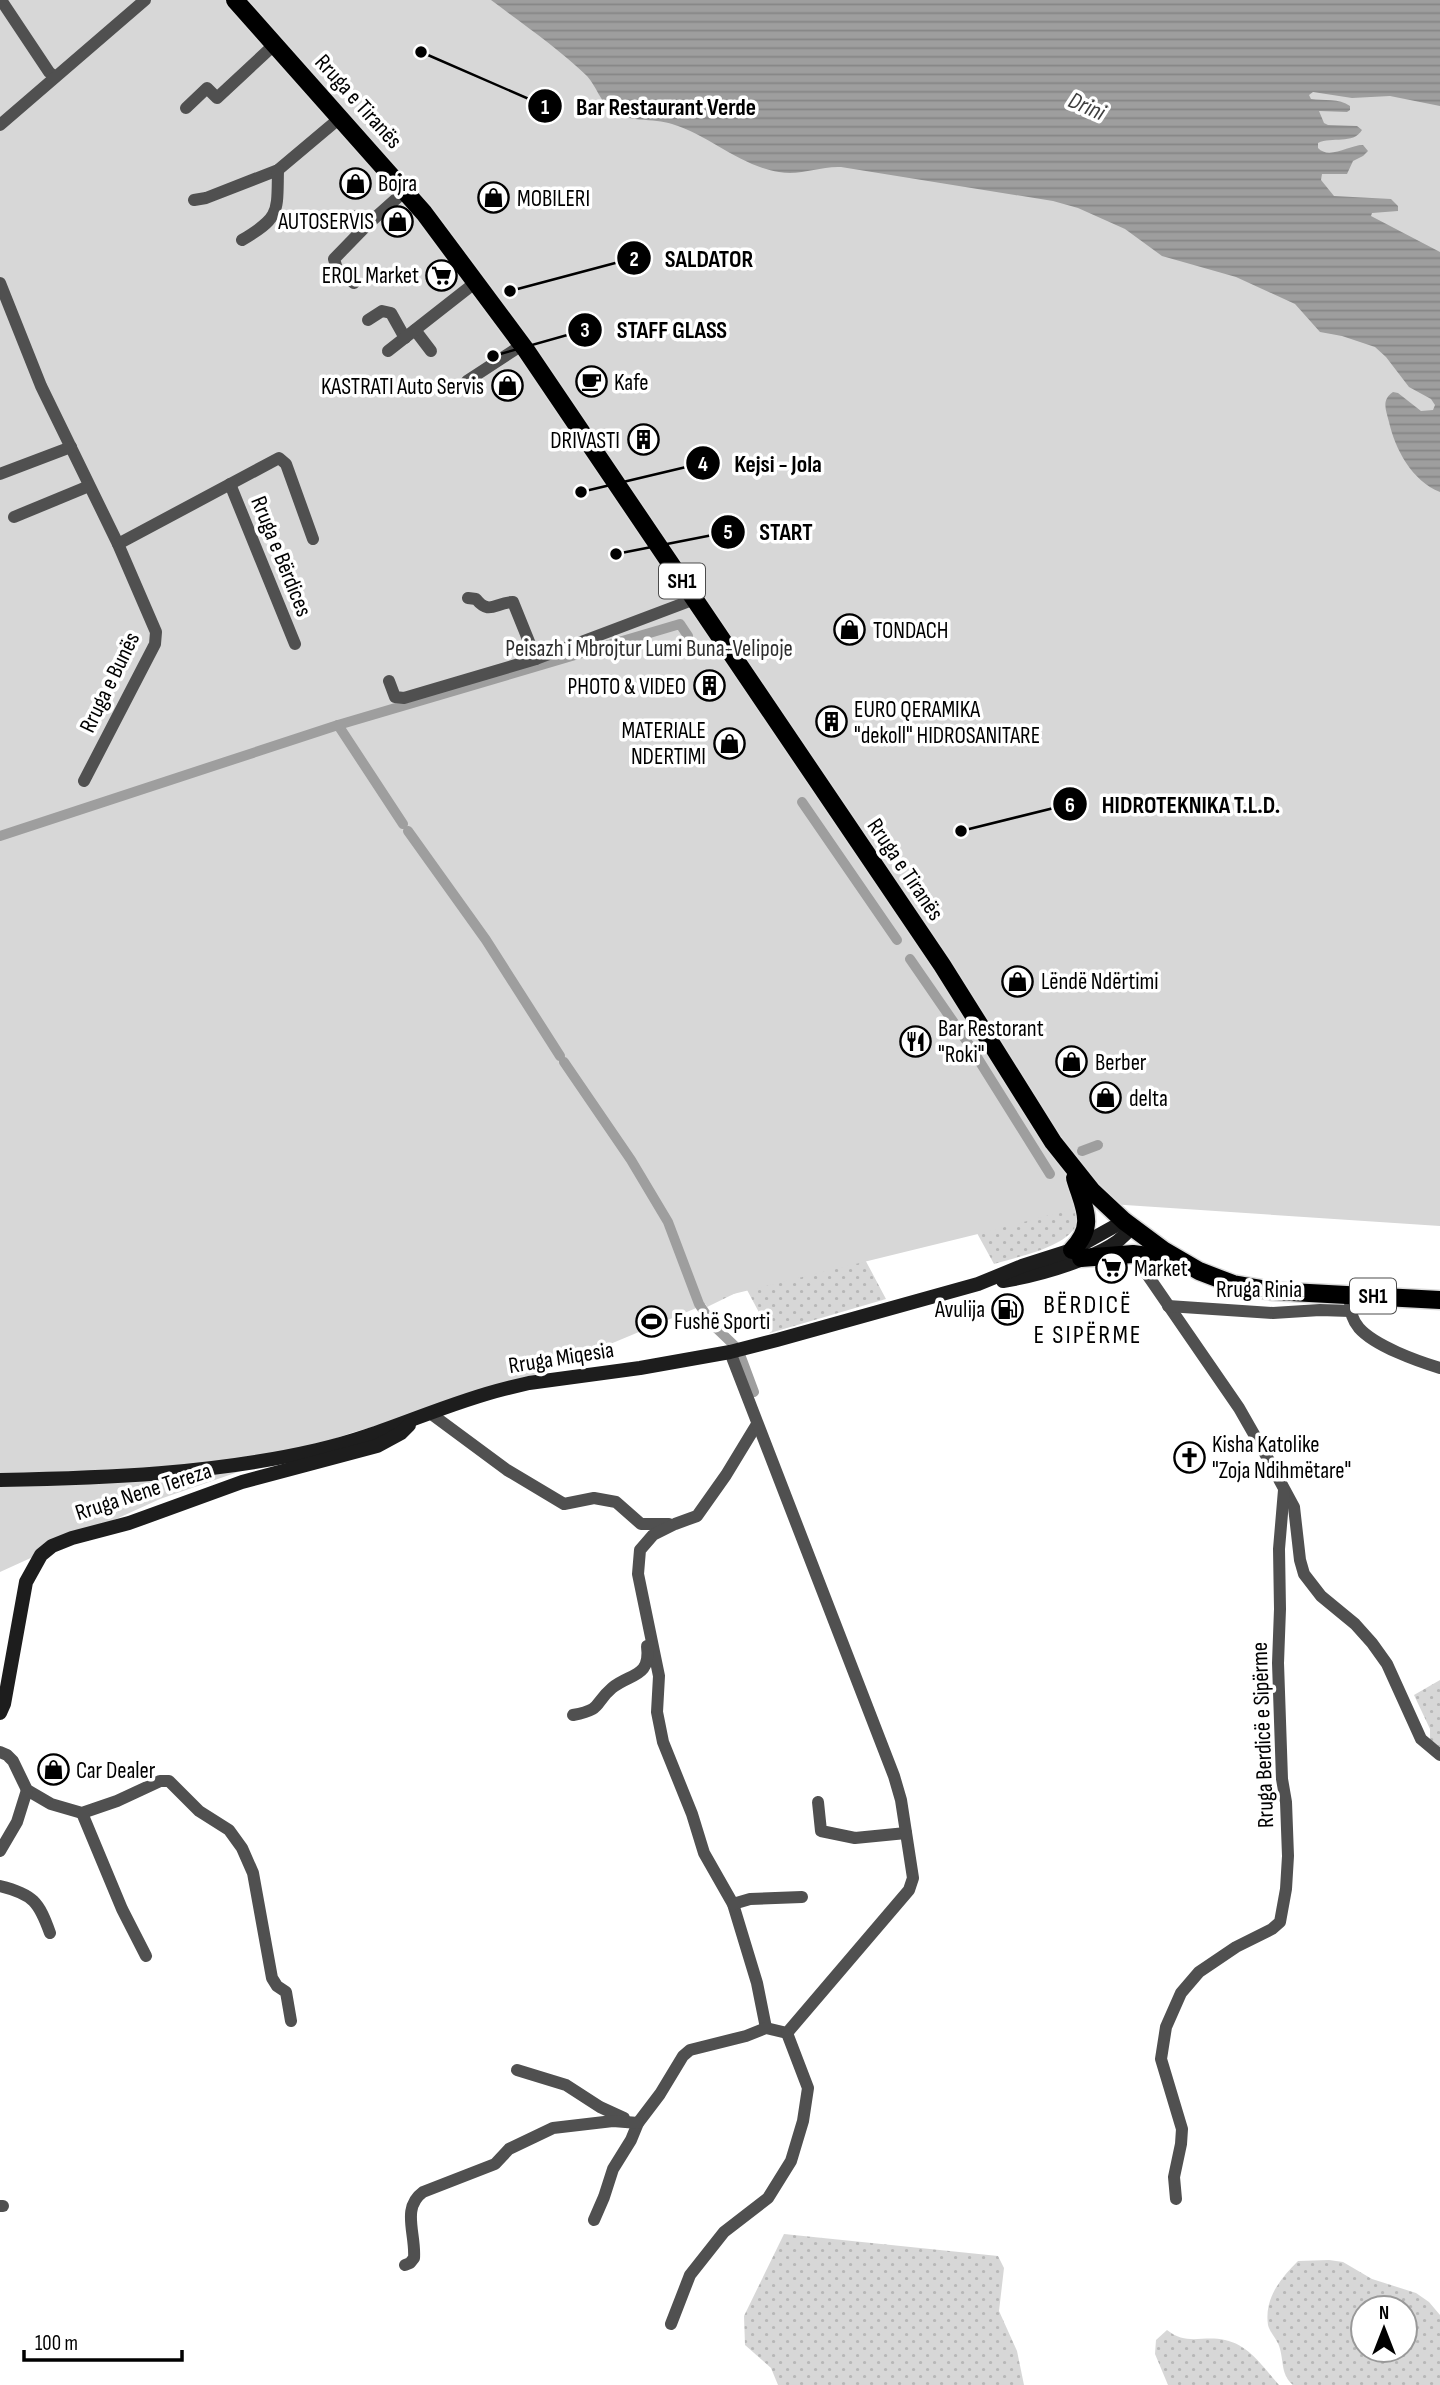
<svg xmlns="http://www.w3.org/2000/svg" width="1440" height="2385" font-family="'Sofia Sans Condensed',sans-serif">
  <defs>
    <pattern id="grass-dots" width="8" height="8" patternUnits="userSpaceOnUse" patternTransform="scale(1.75)"><rect width="8" height="8" fill="#d7d7d7"/><path d="M2 2h.1M6 6h.1" fill="none" stroke="#b7b7b7" stroke-width="1.8" stroke-linecap="round"/></pattern>
    <pattern id="water-rules" width="6" height="5" patternUnits="userSpaceOnUse" patternTransform="scale(1.75)"><rect width="6" height="5" fill="#9e9e9e"/><path d="M0 2.5h6" fill="none" stroke="#868686"/></pattern>
  </defs>
  <rect width="100%" height="100%" fill="#fff"/>
  <g fill="url(#grass-dots)" fill-rule="evenodd">
    <path d="M978,1041L1010,1085L1003,1089L1032,1134L1021,1142L1055,1191L1079,1214C1080,1246 1018,1256 994,1264L945,1175L844,1220L886,1299L770,1333L746,1288L707,1307L675,1231L818,1169L803,1138L966,1065L959,1053Z"/>
    <path d="M1440,1680V1747L1430,1740V1729L1414,1695Z"/>
    <path d="M784,2234L998,2256L1004,2268L999,2311L1017,2351L1024,2385H778L771,2368L745,2345L744,2316Z"/>
    <path d="M1329,2260L1343,2262L1372,2279L1416,2293L1429,2302L1440,2315V2385H1293C1281,2374 1284,2364 1280,2349C1278,2340 1270,2333 1268,2325C1264,2298 1281,2278 1298,2261ZM1405,2308V2350H1363V2308Z"/>
    <path d="M1167,2330C1187,2346 1202,2335 1225,2340C1249,2345 1263,2367 1279,2385H1168L1155,2354L1156,2340Z"/>
  </g>
  <path fill="#d7d7d7" d="M0,0H1440V1226L1095,1203L982,1233L725,1296L500,1390L351,1433L160,1499L0,1572Z"/>
  <path fill="url(#water-rules)" d="M491,0H1440V106L1390,96L1352,98L1313,92L1309,95L1311,99C1324,101 1339,98 1350,106V110L1347,112L1319,111L1324,123L1328,125L1357,126L1362,130C1353,145 1332,136 1318,143V148C1329,160 1349,145 1363,145L1368,151L1363,156L1353,161L1347,174H1322L1321,180L1334,196L1391,199L1398,206V211L1372,213L1371,216L1440,252V492C1412,481 1395,449 1389,422C1386,410 1381,400 1393,392L1398,393L1421,411L1433,410L1435,405L1431,399L1409,387L1386,357L1375,347L1342,336L1320,332L1295,304L1236,277L1162,256L1125,229L1078,208L1053,201L841,167C819,166 801,176 779,172C740,166 709,135 672,124C655,118 623,122 611,111C601,102 596,86 587,76C558,48 524,25 491,0Z"/>
  <g fill="none" stroke-linecap="round" stroke-linejoin="round">
    <g stroke="#9e9e9e" stroke-width="10">
      <path d="M338,725L403,824"/>
      <path d="M802,802L897,940"/>
      <path d="M408,831L486,940L560,1056"/>
      <path d="M0,836L338,725L680,624L688,636"/>
      <path d="M910,959L970,1046L1050,1174"/>
      <path d="M564,1062L631,1160L668,1222L699,1304L713,1325L738,1349L754,1392"/>
      <path d="M1082,1151L1098,1145"/>
    </g>
    <defs>
      <g id="primary">
        <path d="M235,0L424,213L526,350L942,965L1053,1142L1092,1191L1124,1221L1163,1250L1199,1271L1233,1284L1272,1291L1440,1300"/>
        <path d="M1072,1250C1097,1225 1083,1206 1075,1178"/>
        <path d="M1081,1258L1133,1254L1171,1259"/>
      </g>
    </defs>
    <use href="#primary" stroke="#dbdbdb" stroke-width="21"/>
    <g stroke="#505050" stroke-width="12">
      <path d="M1,0L49,72L55,77"/>
      <path d="M186,108L207,88L217,98L275,44"/>
      <path d="M0,125L145,0"/>
      <path d="M194,200L206,198L278,170L341,117"/>
      <path d="M357,216L365,219L368,224"/>
      <path d="M242,240C281,217 277,212 278,170"/>
      <path d="M0,283L41,386L118,544L156,632L155,644L84,781"/>
      <path d="M354,283L337,269L334,259L368,224L405,191"/>
      <path d="M368,320L382,311L391,313L405,338"/>
      <path d="M415,330L431,351"/>
      <path d="M388,351L476,282"/>
      <path d="M467,381L522,345"/>
      <path d="M0,474L71,447"/>
      <path d="M230,484L295,644"/>
      <path d="M14,517L89,486"/>
      <path d="M118,544L279,458L286,464L313,539"/>
      <path d="M468,598L476,599C490,616 495,602 513,602L536,659"/>
      <path d="M389,681L395,697L404,698L536,659L695,599"/>
      <path d="M1133,1254L1239,1408L1267,1457L1294,1507L1300,1560L1304,1574L1321,1596L1355,1624L1372,1643L1387,1664L1421,1739L1440,1755"/>
      <path d="M1350,1302C1350,1312 1353,1321 1359,1328C1375,1346 1417,1361 1440,1368"/>
      <path d="M1168,1306L1273,1313L1320,1310L1350,1311"/>
      <path d="M430,1413L507,1470L564,1504L594,1498L616,1502L641,1524H669"/>
      <path d="M757,1424L726,1475L697,1516L675,1524L653,1535L640,1550L638,1574L659,1676L657,1712L663,1742L692,1814L704,1853L733,1904L757,1983L766,2028"/>
      <path d="M573,1715C604,1709 593,1704 612,1688C630,1673 651,1678 647,1646"/>
      <path d="M0,1752L7,1755L13,1761L27,1790L51,1804L82,1813L117,1801L160,1781H169L199,1811L229,1830L242,1848L253,1873L272,1978L277,1986L286,1992L291,2021"/>
      <path d="M818,1802L821,1831L855,1838L906,1833"/>
      <path d="M82,1813L122,1909L146,1956"/>
      <path d="M0,1851L17,1822L27,1790"/>
      <path d="M0,1886C33,1894 39,1902 50,1933"/>
      <path d="M733,1904L750,1899L802,1897"/>
      <path d="M517,2070L566,2085L600,2107L624,2118"/>
      <path d="M1176,2199L1174,2177L1181,2144L1182,2129L1161,2059L1166,2027L1181,1993L1199,1972L1236,1947L1272,1929L1280,1922L1286,1889L1288,1856L1286,1802L1282,1779L1278,1663L1280,1609L1279,1549L1284,1490"/>
      <path d="M0,2206H3"/>
      <path d="M594,2220L604,2197L613,2169L631,2140L638,2123L660,2094L683,2056L690,2050L746,2036L766,2028L787,2033L909,1890L913,1878L901,1800L894,1776L730,1352"/>
      <path d="M405,2265L410,2263L414,2258C416,2234 401,2208 423,2192L495,2164L509,2149L553,2128L613,2121L638,2123"/>
      <path d="M671,2324L690,2275L724,2232L768,2198L791,2161L803,2121L808,2088L787,2033"/>
    </g>
    <g stroke="#1d1d1d" stroke-width="14">
      <path d="M1003,1281C1034,1276 1118,1255 1131,1226"/>
      <path d="M0,1480C106,1478 213,1474 317,1450C381,1436 440,1405 504,1389L529,1383L640,1368L730,1352L777,1340L978,1284L1022,1266L1072,1250L1124,1221"/>
      <path d="M0,1713L4,1704L26,1582L41,1555L52,1546L72,1538L129,1523L242,1482L377,1446L401,1433L409,1425"/>
    </g>
    <use href="#primary" stroke="#000" stroke-width="18"/>
  </g>
  <defs>
    <symbol id="shop-ring" viewBox="-11 -11 22 22"><circle r="9.5" fill="#fff" stroke="#000" stroke-width="1.5"/><path d="M-5-2.5h2.3a2.7 3.5 0 0 1 5.4 0H5L5.5 6h-11ZM-1.5-2.5h3a1.5 2.3 0 0 0-3 0Z" fill="#000"/></symbol>
    <symbol id="supermarket-ring" viewBox="-11 -11 22 22"><circle r="9.5" fill="#fff" stroke="#000" stroke-width="1.5"/><path d="M-6-5.5h2.5l.6 2H6L4.5 2H-2.5L-4.4-4H-6ZM-1.5 3.2a1.3 1.3 0 1 0 .1 0ZM3 3.2a1.3 1.3 0 1 0 .1 0Z" fill="#000"/></symbol>
    <symbol id="cafe-ring" viewBox="-11 -11 22 22"><circle r="9.5" fill="#fff" stroke="#000" stroke-width="1.5"/><path d="M-5.5-4.5H6V0H3Q3 3.5 0 3.5H-2.5Q-5.5 3.5-5.5 0ZM3-3.2v2h1.7v-2ZM-6 4.5H4V6H-6Z" fill="#000"/></symbol>
    <symbol id="building-ring" viewBox="-11 -11 22 22"><circle r="9.5" fill="#fff" stroke="#000" stroke-width="1.5"/><path d="M-4-6H4V6H1V3H-1V6H-4ZM-2.5-4.3h1.7v1.8h-1.7ZM.8-4.3h1.7v1.8H.8ZM-2.5-1h1.7V.8h-1.7ZM.8-1h1.7V.8H.8Z" fill="#000"/></symbol>
    <symbol id="restaurant-ring" viewBox="-11 -11 22 22"><circle r="9.5" fill="#fff" stroke="#000" stroke-width="1.5"/><path d="M-5-6h1v4h1v-4h1v4h1v-4h1v5L-1.5 .5V6h-2V.5L-5-1ZM5-6V6H3V1.5H1.5Q1.5-4 5-6Z" fill="#000"/></symbol>
    <symbol id="fuel-ring" viewBox="-11 -11 22 22"><circle r="9.5" fill="#fff" stroke="#000" stroke-width="1.5"/><path d="M-5.5-6h7V0h2V4h1.3V-2.5L3-4.5l.8-.8L6-3V5H2.5V1h-1V6h-7ZM-4.2-4.7v3.2H.2V-4.7Z" fill="#000"/></symbol>
    <symbol id="stadium-ring" viewBox="-11 -11 22 22"><circle r="9.5" fill="#fff" stroke="#000" stroke-width="1.5"/><path d="M0-5a6.5 5 0 1 0 0 10a6.5 5 0 1 0 0-10ZM-3.5-1.8h7v3.6h-7Z" fill="#000"/></symbol>
    <symbol id="church-ring" viewBox="-11 -11 22 22"><circle r="9.5" fill="#fff" stroke="#000" stroke-width="1.5"/><path d="M-1.2-6h2.4v3.5h3.3v2.4h-3.3V6h-2.4V-.1h-3.3v-2.4h3.3Z" fill="#000"/></symbol>
  </defs>
  <g fill-rule="evenodd">
    <use href="#shop-ring" x="338" y="166" width="35" height="35"/>
    <use href="#shop-ring" x="476" y="180" width="35" height="35"/>
    <use href="#shop-ring" x="380" y="204" width="35" height="35"/>
    <use href="#supermarket-ring" x="424" y="258" width="35" height="35"/>
    <use href="#cafe-ring" x="574" y="364" width="35" height="35"/>
    <use href="#shop-ring" x="490" y="368" width="35" height="35"/>
    <use href="#building-ring" x="626" y="422" width="35" height="35"/>
    <use href="#shop-ring" x="832" y="612" width="35" height="35"/>
    <use href="#building-ring" x="692" y="668" width="35" height="35"/>
    <use href="#building-ring" x="814" y="704" width="35" height="35"/>
    <use href="#shop-ring" x="712" y="726" width="35" height="35"/>
    <use href="#shop-ring" x="1000" y="964" width="35" height="35"/>
    <use href="#restaurant-ring" x="898" y="1024" width="35" height="35"/>
    <use href="#shop-ring" x="1054" y="1044" width="35" height="35"/>
    <use href="#shop-ring" x="1088" y="1080" width="35" height="35"/>
    <use href="#supermarket-ring" x="1094" y="1250" width="35" height="35"/>
    <use href="#fuel-ring" x="990" y="1292" width="35" height="35"/>
    <use href="#stadium-ring" x="634" y="1304" width="35" height="35"/>
    <use href="#church-ring" x="1172" y="1440" width="35" height="35"/>
    <use href="#shop-ring" x="36" y="1752" width="35" height="35"/>
  </g>
  <g text-anchor="middle" stroke-width="7" stroke-linejoin="round" paint-order="stroke">
    <g fill="#fff" stroke="#4c4c4c" stroke-width="2">
      <rect x="659" y="563.5" width="46" height="35" rx="5"/>
      <rect x="1350" y="1278.5" width="46" height="35" rx="5"/>
    </g>
    <g font-size="21" font-weight="bold" fill="#000">
      <text x="682" y="588">SH1</text>
      <text x="1373" y="1303">SH1</text>
    </g>
    <g font-size="23" fill="#000" stroke="#fff">
      <text transform="translate(359 101) rotate(48)" y="8">Rruga e Tiranës</text>
      <text transform="translate(282 556) rotate(68)" y="8">Rruga e Bërdices</text>
      <text transform="translate(109 682) rotate(-64)" y="8">Rruga e Bunës</text>
      <text transform="translate(906 869) rotate(56)" y="8">Rruga e Tiranës</text>
      <text x="1259" y="1297">Rruga Rinia</text>
      <text transform="translate(561 1357) rotate(-9)" y="8">Rruga Miqesia</text>
      <text transform="translate(143 1491) rotate(-18)" y="8">Rruga Nene Tereza</text>
      <text transform="translate(1262 1735) rotate(-92)" y="8">Rruga Berdicë e Sipërme</text>
    </g>
    <g font-size="23" fill="#000" stroke="#fff" text-anchor="start">
      <text x="378" y="191">Bojra</text>
      <text x="517" y="206">MOBILERI</text>
      <text x="374" y="229" text-anchor="end">AUTOSERVIS</text>
      <text x="419" y="283" text-anchor="end">EROL Market</text>
      <text x="614" y="390">Kafe</text>
      <text x="484" y="394" text-anchor="end">KASTRATI Auto Servis</text>
      <text x="620" y="448" text-anchor="end">DRIVASTI</text>
      <text x="873" y="638">TONDACH</text>
      <text x="686" y="694" text-anchor="end">PHOTO &amp; VIDEO</text>
      <text x="854" y="717">EURO QERAMIKA<tspan x="854" dy="26">"dekoll" HIDROSANITARE</tspan></text>
      <text x="706" y="738" text-anchor="end">MATERIALE<tspan x="706" dy="26">NDERTIMI</tspan></text>
      <text x="1041" y="989">Lëndë Ndërtimi</text>
      <text x="938" y="1036">Bar Restorant<tspan x="938" dy="26">"Roki"</tspan></text>
      <text x="1095" y="1070">Berber</text>
      <text x="1129" y="1106">delta</text>
      <text x="1134" y="1276">Market</text>
      <text x="985" y="1317" text-anchor="end">Avulija</text>
      <text x="674" y="1329">Fushë Sporti</text>
      <text x="1212" y="1452">Kisha Katolike<tspan x="1212" dy="26">"Zoja Ndihmëtare"</tspan></text>
      <text x="76" y="1778">Car Dealer</text>
    </g>
    <g font-size="23" fill="#2e2e2e" stroke="#fff">
      <text x="649" y="656">Peisazh i Mbrojtur Lumi Buna-Velipoje</text>
    </g>
    <g font-size="24" font-style="italic" fill="#3f3f3f" stroke="#fff">
      <text transform="translate(1087 106) rotate(24)" y="8">Drini</text>
    </g>
    <g font-size="26" letter-spacing="2" fill="#000" stroke="#fff">
      <text x="1088" y="1313">BËRDICË<tspan x="1088" dy="30">E SIPËRME</tspan></text>
    </g>
  </g>
  <path fill="none" stroke="#000" stroke-width="2.5" d="M421 52L545 106M510 291L634 258M493 356L585 330M581 492L703 463M616 554L728 532M961 831L1070 804"/>
  <g fill="#000" stroke="#fff" stroke-width="2.5">
    <circle cx="421" cy="52" r="7"/>
    <circle cx="510" cy="291" r="7"/>
    <circle cx="493" cy="356" r="7"/>
    <circle cx="581" cy="492" r="7"/>
    <circle cx="616" cy="554" r="7"/>
    <circle cx="961" cy="831" r="7"/>
    <circle cx="545" cy="106" r="18"/>
    <circle cx="634" cy="258" r="18"/>
    <circle cx="585" cy="330" r="18"/>
    <circle cx="703" cy="463" r="18"/>
    <circle cx="728" cy="532" r="18"/>
    <circle cx="1070" cy="804" r="18"/>
  </g>
  <g font-size="21" text-anchor="middle" font-weight="bold" fill="#fff">
    <text x="545" y="114">1</text>
    <text x="634" y="266">2</text>
    <text x="585" y="337">3</text>
    <text x="703" y="471">4</text>
    <text x="728" y="539">5</text>
    <text x="1070" y="812">6</text>
  </g>
  <g font-size="24" text-anchor="middle" font-weight="bold" fill="#000" stroke="#fff" stroke-width="7" stroke-linejoin="round" paint-order="stroke">
    <text x="666" y="115">Bar Restaurant Verde</text>
    <text x="709" y="267">SALDATOR</text>
    <text x="672" y="338">STAFF GLASS</text>
    <text x="778" y="472">Kejsi - Jola</text>
    <text x="786" y="540">START</text>
    <text x="1191" y="813">HIDROTEKNIKA T.L.D.</text>
  </g>
  <g transform="translate(1384 2329)"><circle r="33" fill="#ffffff" stroke="#999999" stroke-width="2"/>
  <path d="M0-5L12 26L0 18L-12 26Z" fill="#000000"/>
  <text y="-10" font-size="19" font-weight="bold" text-anchor="middle" fill="#000000">N</text>
  </g>
  <path d="M24 2350v10h158v-10" fill="none" stroke="#000000" stroke-width="3.5"/>
  <text x="35" y="2350" font-size="21" fill="#000000" stroke="#ffffff" stroke-width="5" paint-order="stroke">100 m</text>
</svg>
